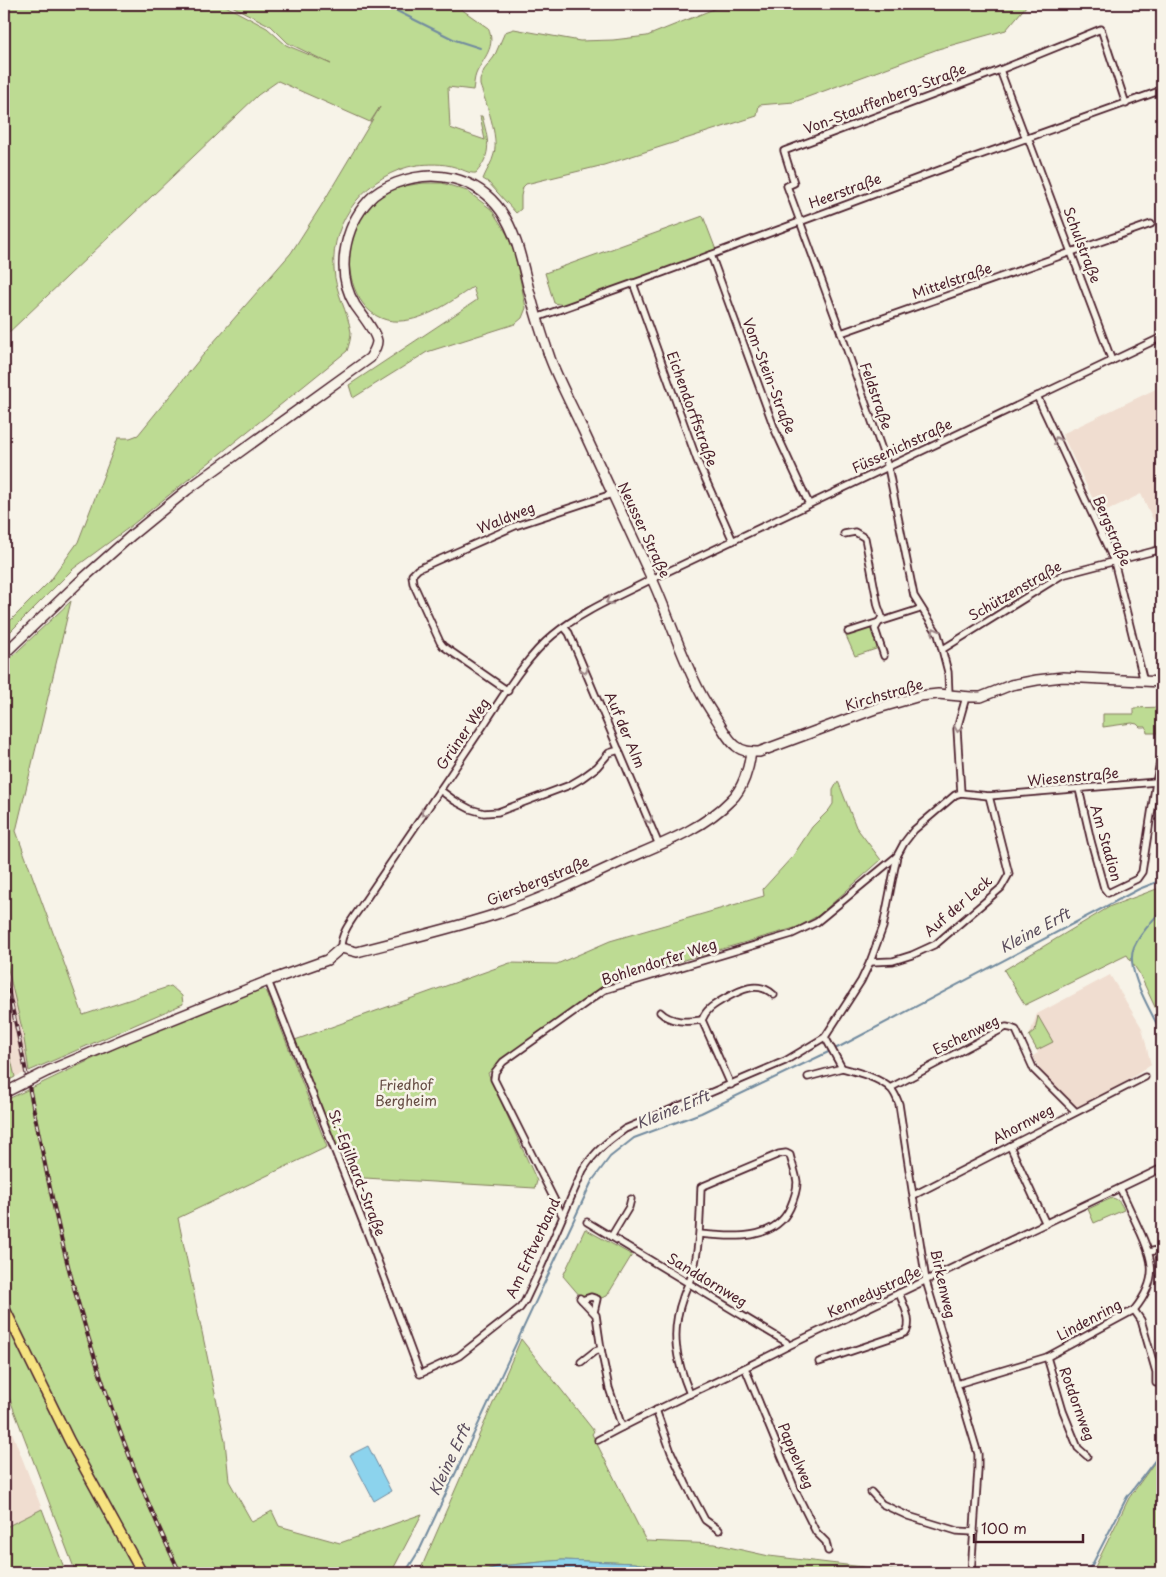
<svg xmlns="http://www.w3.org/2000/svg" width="1166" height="1577" font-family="'Playpen Sans',sans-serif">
  <rect width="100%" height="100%" fill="#f7f3e8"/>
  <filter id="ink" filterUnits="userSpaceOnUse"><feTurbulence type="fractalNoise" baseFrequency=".02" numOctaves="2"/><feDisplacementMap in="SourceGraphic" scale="10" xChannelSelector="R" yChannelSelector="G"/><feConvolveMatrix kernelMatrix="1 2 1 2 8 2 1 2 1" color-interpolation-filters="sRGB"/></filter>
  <g filter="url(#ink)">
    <g fill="#f0ddd0">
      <path d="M1162,386V538L1141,494L1100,514L1062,434Z"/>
      <path d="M4,952L23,1033L29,1071L15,1077L4,1029Z"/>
      <path d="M1110,975L1142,1028L1151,1065L1113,1090L1076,1107L1040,1070L1033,1056L1038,1053L1029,1036L1037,1014Z"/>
      <path d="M4,1412L42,1509L4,1528Z"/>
    </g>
    <g fill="#bddb93" stroke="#847d5f">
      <path d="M4,4H222L267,28L286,45L331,64L288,43L271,26L228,4H454L488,28C497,47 483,58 476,74C474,79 474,85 473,90L448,87L450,128L485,140L480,116H482C488,139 493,153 476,173C469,174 462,169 455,167C442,163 429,164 417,165C368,173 330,220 334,269C335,292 348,312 351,332C351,338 349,345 347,351L127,529L73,569L4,638V627L50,581L78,542L118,438H130L138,435L212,344L291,253L321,206L380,107L370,122L278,81L258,95L4,337Z"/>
      <path d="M726,4H1032L1027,5L1006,30L938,49L794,102L759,105L757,116L604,165L526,184L523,187L521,196V209L516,213L488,182L483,179C486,171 492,163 494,154C499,136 486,103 480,85V80L484,70L494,57L505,32L514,29L580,41L613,40L647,36Z"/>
      <path d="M424,183H442L455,187L467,191L491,209L507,234L515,254L526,308L522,318L515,324L427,352L353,398L349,385L477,300L473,287C449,303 422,323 393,321C359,318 345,276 350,247C353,228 365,206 381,196C393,187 410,185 424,183Z"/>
      <path d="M703,216L716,250L564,305L554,303L545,273Z"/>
      <path d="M71,601L16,831L83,1015L171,986L182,996L183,1004L29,1071L23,1033L4,952V664Z"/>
      <path d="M870,628L873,629L879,648L855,656L846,636Z"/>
      <path d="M1162,707V729L1161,733H1147L1146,727H1140L1137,724L1132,723L1103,727V714H1134V708Z"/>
      <path d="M838,781L856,827L881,860L819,915L798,927L625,977L608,984L488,1073L537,1181L535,1188L348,1177L295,1040L510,963L557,964L610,941L764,896L763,889L793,856L812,827L829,810L833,804V790Z"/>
      <path d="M1162,887V1022L1139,973L1127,955L1025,1005L1004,970L1111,906Z"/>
      <path d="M262,989L267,992L327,1147L178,1218L225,1441L229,1481L252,1522L272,1511L279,1526L340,1543L422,1514L391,1573H76L4,1384V1101L126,1043Z"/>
      <path d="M1038,1016L1053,1042L1037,1050L1029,1036L1035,1031Z"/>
      <path d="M4,1029L15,1077L4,1083Z"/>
      <path d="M1112,1198C1119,1199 1121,1204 1124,1210L1094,1223L1088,1209Z"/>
      <path d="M585,1229L632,1255L607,1296L601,1298L594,1294L580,1296L563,1276Z"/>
      <path d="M521,1339L594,1431L592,1434L646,1541L715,1544L769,1556L915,1573H687L634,1563L562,1560L500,1566L476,1573H419Z"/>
      <path d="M1162,1452V1573H1093V1571L1129,1498Z"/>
      <path d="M42,1509L66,1573H4V1528Z"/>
    </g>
    <g fill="#8cd3ed" stroke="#728b9f">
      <path d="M368,1446L391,1491L374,1501L350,1455Z"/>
      <path d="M562,1560L634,1563L687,1573H476L500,1566Z"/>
    </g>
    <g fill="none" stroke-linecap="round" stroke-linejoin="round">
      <g stroke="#728b9f" stroke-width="2">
        <path d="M383,4L455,40L480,48"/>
        <path d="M1162,909C1153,921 1140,933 1134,947C1124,969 1152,1013 1162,1034"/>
        <path d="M405,1573L420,1549L592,1181L610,1157L634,1138L701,1113L841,1046L1139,889L1162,880"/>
        <path d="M1084,1573L1092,1565L1127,1497L1156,1459L1162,1447"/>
      </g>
      <defs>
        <g id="street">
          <path d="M1000,70L1101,29L1126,104"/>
          <path d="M1028,138L1112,361"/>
          <path d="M711,255L775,430L809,504"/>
          <path d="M633,283L697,460L733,541"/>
          <path d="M536,318L662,273L969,159L1162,90"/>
          <path d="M841,333L1151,224"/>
          <path d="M1037,396L1114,561L1144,682"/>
          <path d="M844,534L855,532L865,538L878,606L882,617L875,629L884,656"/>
          <path d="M564,627L569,633L659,845"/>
          <path d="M848,632L917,610L921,608"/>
          <path d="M943,649L1062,575L1162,549"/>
          <path d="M508,691L443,646L440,642L413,583L412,575L418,569L515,526L612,494"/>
          <path d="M949,695L948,672L938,634L914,596L888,467L841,333L787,186L794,183L784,151L1000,70L1026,139"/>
          <path d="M1079,789L1091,841L1104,888L1108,893L1137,879L1142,872L1156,782L1162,753"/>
          <path d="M440,790L455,801L470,809L484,813L498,812L570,785L582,778L597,767L609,753L619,750"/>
          <path d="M961,793L957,729L966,697"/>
          <path d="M341,948C340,932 356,915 364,902C402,846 441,789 479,732C501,700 523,660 553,635C582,611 619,596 652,579L1162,337"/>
          <path d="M870,962L893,961L912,955L936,944L1001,888L1009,874L989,796"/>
          <path d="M268,981L370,1240L420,1374L459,1356L520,1308L525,1301L541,1267L583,1170C595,1151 607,1142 625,1129L785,1061L825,1037L861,981L870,962L883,927L897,856L904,843L914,830L955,795L961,793L989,796L1156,782"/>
          <path d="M660,1012C671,1023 687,1022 702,1020L731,1085"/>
          <path d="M702,1020C706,1009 714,1005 724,999C740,990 758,980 774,995"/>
          <path d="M825,1037L842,1068C857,1072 880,1078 891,1089C895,1093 897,1099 899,1104L926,1281L978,1454V1470L971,1573"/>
          <path d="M808,1077L842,1068"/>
          <path d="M890,1088L1006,1027L1011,1028L1016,1030L1034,1070L1075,1111"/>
          <path d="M1010,1146L1046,1224"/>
          <path d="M914,1195L1145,1077"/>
          <path d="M562,1215L494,1079L495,1072L503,1062L604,990L792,934L817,922L897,856"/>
          <path d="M587,1222L786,1342L788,1346"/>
          <path d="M611,1237L629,1207L631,1199"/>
          <path d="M1149,1252L1162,1249"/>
          <path d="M580,1298L596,1315L601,1349L609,1388L622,1427"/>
          <path d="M582,1300L591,1297L597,1299L594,1312"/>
          <path d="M1134,1310L1141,1320L1156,1372V1383"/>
          <path d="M1047,1357L1063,1411L1078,1448L1087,1456"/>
          <path d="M581,1362L595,1351L601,1349"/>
          <path d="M819,1362L905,1333C914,1323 903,1304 899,1293"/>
          <path d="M745,1368L797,1494L816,1532L826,1542L828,1551"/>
          <path d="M957,1384L1047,1357L1134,1310C1159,1279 1154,1260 1138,1227C1132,1214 1126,1201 1120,1188"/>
          <path d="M690,1394C676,1360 670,1333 683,1297C686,1287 692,1278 694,1268C700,1241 700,1214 701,1187L779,1154L786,1153L790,1155C792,1164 796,1173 797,1182C797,1191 794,1199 790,1208C774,1242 731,1237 700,1234"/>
          <path d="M656,1410L671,1452L686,1484L705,1520L719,1530"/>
          <path d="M598,1440C660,1406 725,1379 788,1346L1162,1168"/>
          <path d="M871,1492L882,1504L908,1516L957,1531L974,1532"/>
        </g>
        <g id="secondary">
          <path d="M4,654L78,583L132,535L187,490L370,358C373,353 377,347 377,341C375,330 361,314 355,305C335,273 344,227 369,200C376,192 386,187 396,183C434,168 477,177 501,211C517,234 522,263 529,290C535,313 542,335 550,358C559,382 572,406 583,430C606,480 629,530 652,579C669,616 681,656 700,692C705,702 711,711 717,720C723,729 728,740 736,746C743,752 751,752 759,752L875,709L920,696L938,694L971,697H981L1011,685L1037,680L1063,677L1162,682"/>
          <path d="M48,1071L126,1038L268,981L327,960L341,948L357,952C406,939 455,928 503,912C547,897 588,877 629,858C664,843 704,828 731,800C743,789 749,768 751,752"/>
        </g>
        <path id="primary" d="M4,1307L69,1440L142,1573"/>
      </defs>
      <use href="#street" stroke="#4a1f2b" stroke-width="9"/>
      <use href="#secondary" stroke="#4a1f2b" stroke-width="12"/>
      <use href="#primary" stroke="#4a1f2b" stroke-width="12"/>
      <use href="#street" stroke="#f7f3e8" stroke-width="5.5"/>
      <use href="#secondary" stroke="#f7f3e8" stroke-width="9"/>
      <use href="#primary" stroke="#f6e381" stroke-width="9"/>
      <defs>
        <path id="rail" d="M4,973C27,1066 42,1161 65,1254C93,1364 131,1471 180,1573"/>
      </defs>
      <use href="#rail" stroke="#4a1f2b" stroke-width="4"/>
      <use href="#rail" stroke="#f7f3e8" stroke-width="2" stroke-dasharray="5.5" stroke-linecap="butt"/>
      <defs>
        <path id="secondary-bridge" d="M4,1093L48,1071"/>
      </defs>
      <use href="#secondary-bridge" stroke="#4a1f2b" stroke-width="12" stroke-linecap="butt"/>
      <use href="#secondary-bridge" stroke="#f7f3e8" stroke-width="9"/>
    </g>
    <defs><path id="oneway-chevron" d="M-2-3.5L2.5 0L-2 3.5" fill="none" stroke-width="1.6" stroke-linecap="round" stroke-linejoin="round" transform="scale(1.25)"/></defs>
    <g stroke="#a0898a">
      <use href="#oneway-chevron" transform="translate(1057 440) rotate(-115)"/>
      <use href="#oneway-chevron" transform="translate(609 601) rotate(153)"/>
      <use href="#oneway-chevron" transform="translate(935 631) rotate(-119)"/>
      <use href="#oneway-chevron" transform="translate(585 670) rotate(66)"/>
      <use href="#oneway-chevron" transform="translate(958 729) rotate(100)"/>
      <use href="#oneway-chevron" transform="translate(424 813) rotate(124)"/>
      <use href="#oneway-chevron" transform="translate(649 820) rotate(67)"/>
    </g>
  </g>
  <g text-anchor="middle" stroke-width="5" stroke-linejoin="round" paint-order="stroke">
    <g font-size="14" fill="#4a1f2b" stroke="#f7f3e8">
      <text transform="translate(885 99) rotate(-21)" y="5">Von-Stauffenberg-Straße</text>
      <text transform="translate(845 191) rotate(-20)" y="5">Heerstraße</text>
      <text transform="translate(1082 245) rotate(69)" y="5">Schulstraße</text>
      <text transform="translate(952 281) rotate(-19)" y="5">Mittelstraße</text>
      <text transform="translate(769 376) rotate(69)" y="5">Vom-Stein-Straße</text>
      <text transform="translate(876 396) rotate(71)" y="5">Feldstraße</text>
      <text transform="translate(692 409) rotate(70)" y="5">Eichendorffstraße</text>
      <text transform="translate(902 446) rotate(-25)" y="5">Füssenichstraße</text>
      <text transform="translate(506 518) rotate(-22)" y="5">Waldweg</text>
      <text transform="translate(644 530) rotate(65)" y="5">Neusser Straße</text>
      <text transform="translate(1112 531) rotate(67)" y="5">Bergstraße</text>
      <text transform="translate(1015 591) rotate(-30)" y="5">Schützenstraße</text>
      <text transform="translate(884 695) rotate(-16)" y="5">Kirchstraße</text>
      <text transform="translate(625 730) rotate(67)" y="5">Auf der Alm</text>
      <text transform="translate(463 734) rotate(-56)" y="5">Grüner Weg</text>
      <text transform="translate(1073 777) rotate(-5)" y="5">Wiesenstraße</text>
      <text transform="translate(1106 843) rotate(74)" y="5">Am Stadion</text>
      <text transform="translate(538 881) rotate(-22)" y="5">Giersbergstraße</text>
      <text transform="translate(958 906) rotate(-41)" y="5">Auf der Leck</text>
      <text transform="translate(659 962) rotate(-18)" y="5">Bohlendorfer Weg</text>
      <text transform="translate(966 1035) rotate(-26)" y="5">Eschenweg</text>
      <text transform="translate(1023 1124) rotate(-28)" y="5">Ahornweg</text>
      <text transform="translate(357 1173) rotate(69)" y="5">St.-Egilhard-Straße</text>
      <text transform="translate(533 1248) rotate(-65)" y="5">Am Erftverband</text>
      <text transform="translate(707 1280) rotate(31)" y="5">Sanddornweg</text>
      <text transform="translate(943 1284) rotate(77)" y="5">Birkenweg</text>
      <text transform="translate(874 1292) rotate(-25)" y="5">Kennedystraße</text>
      <text transform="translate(1089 1320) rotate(-28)" y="5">Lindenring</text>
      <text transform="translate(1077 1404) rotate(70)" y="5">Rotdornweg</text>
      <text transform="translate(796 1456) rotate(67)" y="5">Pappelweg</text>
    </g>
    <g font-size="14" fill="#674e45" stroke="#f7f3e8">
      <text x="406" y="1090">Friedhof<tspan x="406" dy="16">Bergheim</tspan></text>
    </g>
    <g font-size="15" font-style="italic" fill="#5a4c5c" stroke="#f7f3e8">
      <text transform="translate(1035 931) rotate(-28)" y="5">Kleine Erft</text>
      <text transform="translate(673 1110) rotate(-22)" y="5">Kleine Erft</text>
      <text transform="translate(450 1460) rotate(-65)" y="5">Kleine Erft</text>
    </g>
  </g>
  <rect width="1166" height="1577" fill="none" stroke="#f7f3e8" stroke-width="20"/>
  <rect x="10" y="10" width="1146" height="1557" fill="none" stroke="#4a1f2b" stroke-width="2" filter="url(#ink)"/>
  <path d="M974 1534v8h109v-8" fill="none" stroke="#4a1f2b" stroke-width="2.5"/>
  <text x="981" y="1534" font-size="15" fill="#4a1f2b" stroke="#f7f3e8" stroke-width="4" paint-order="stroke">100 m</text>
</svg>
